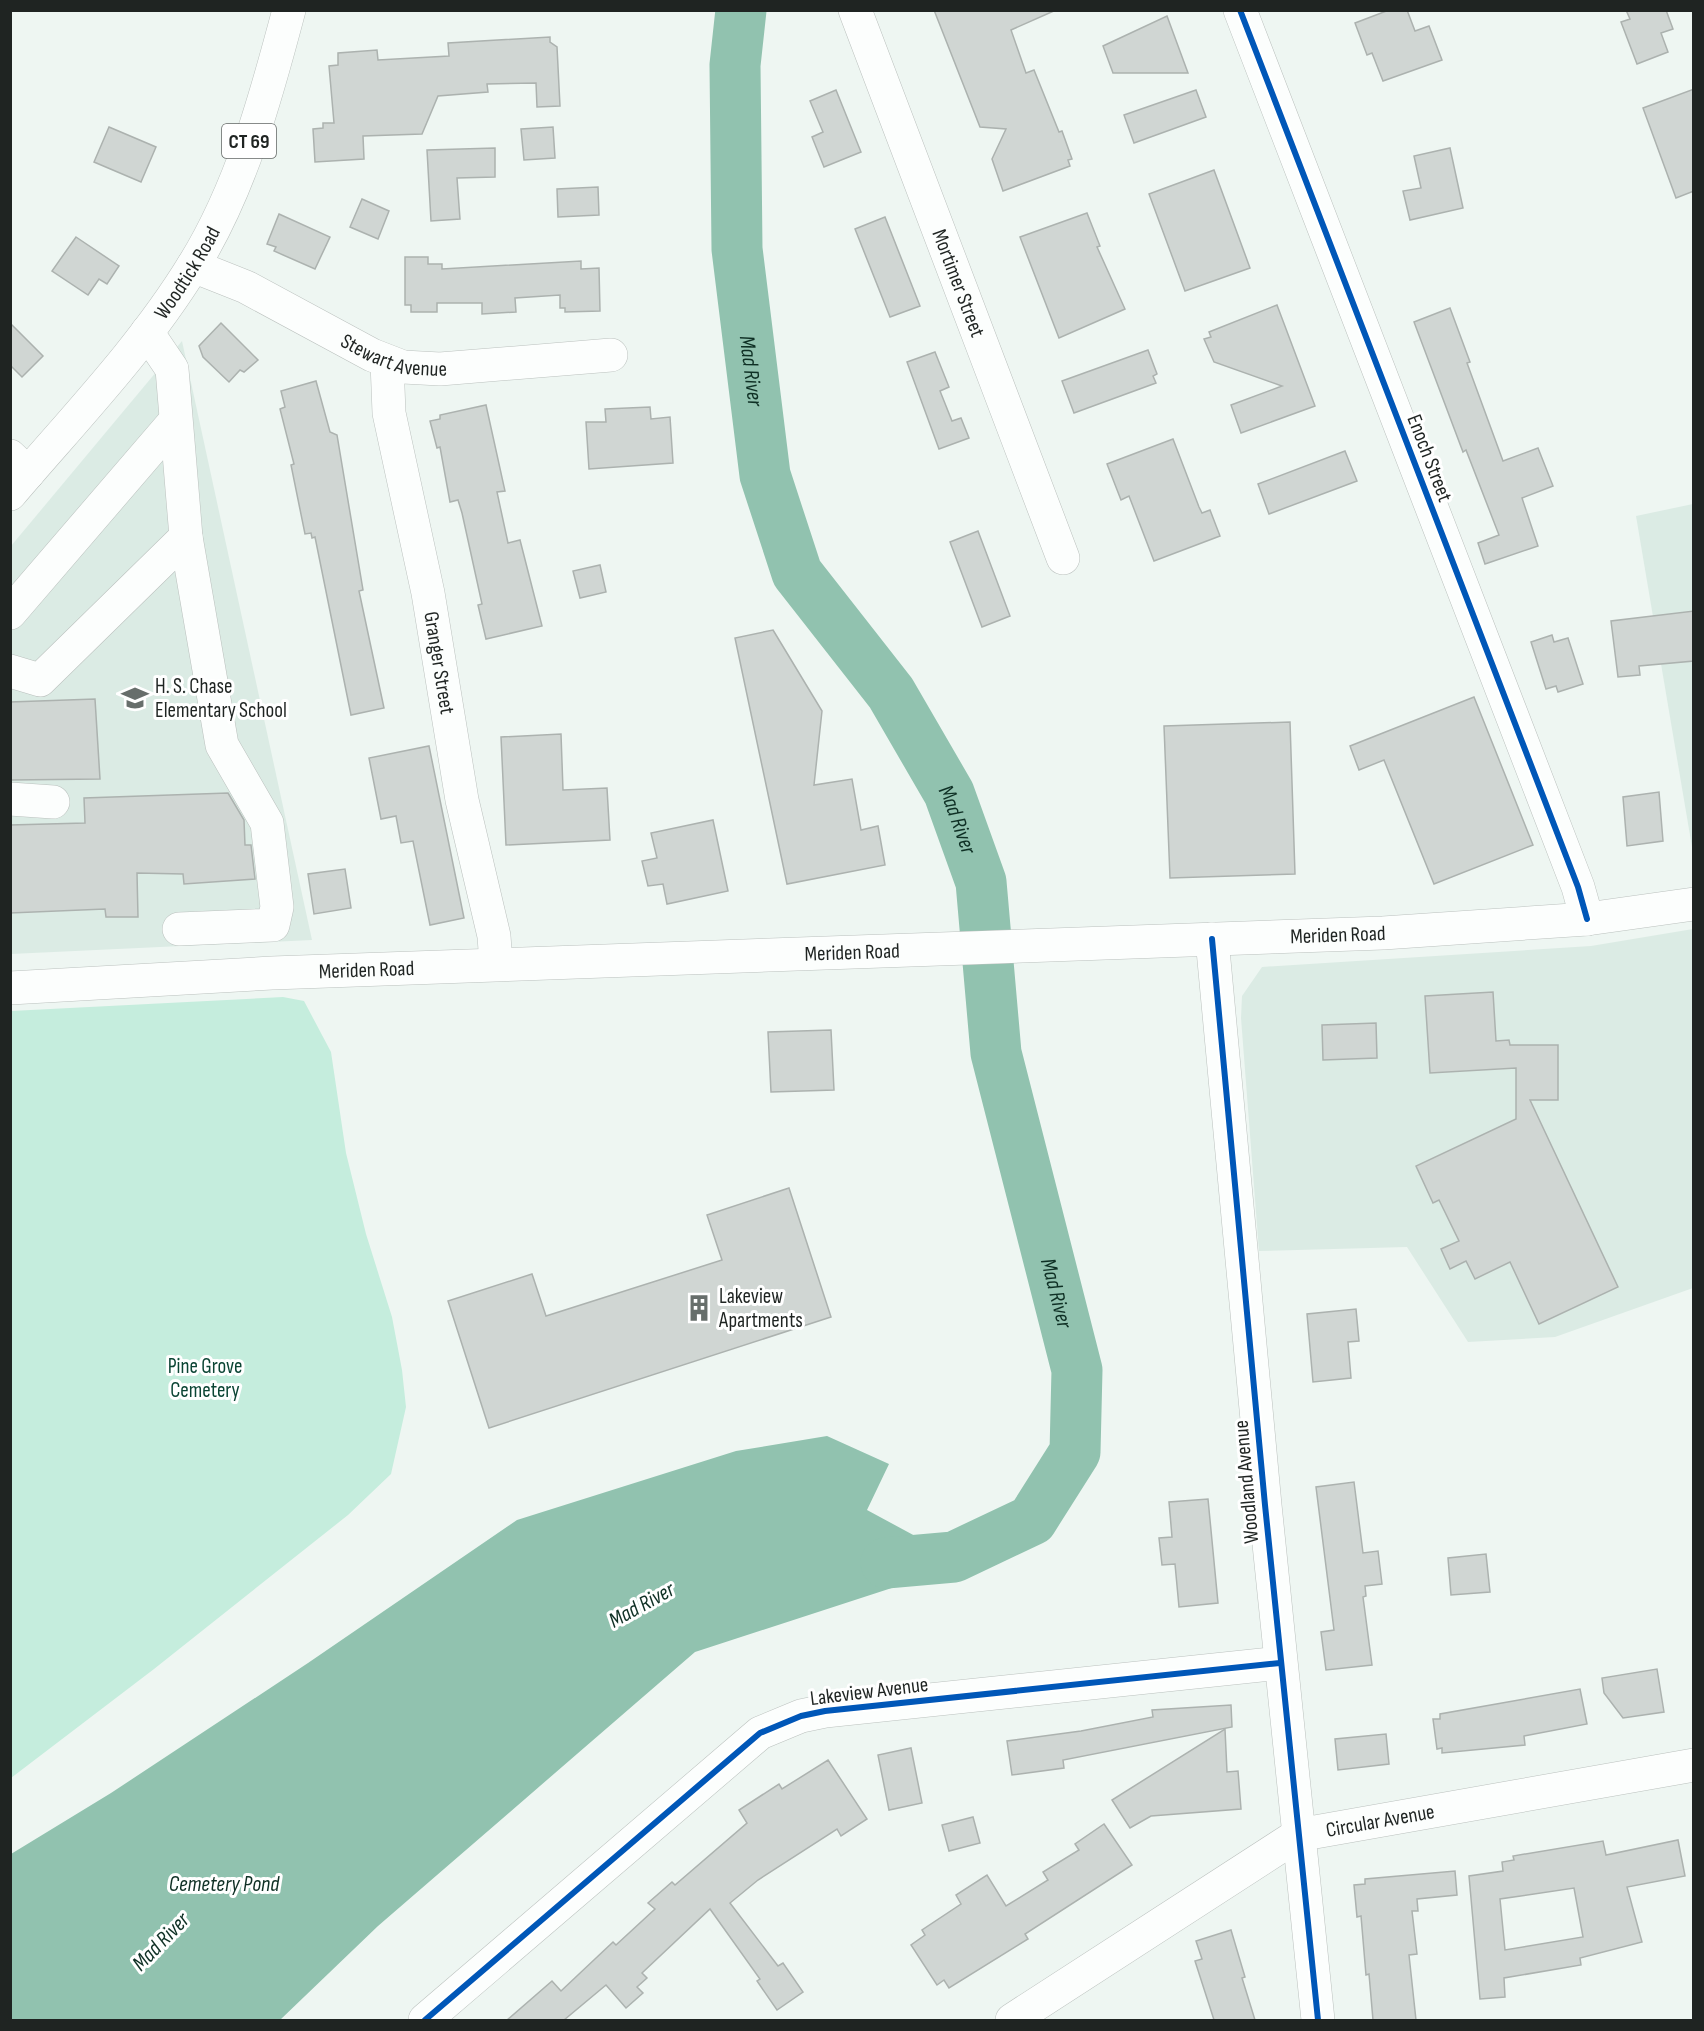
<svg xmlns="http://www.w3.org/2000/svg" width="1704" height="2031" font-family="'Sofia Sans Condensed',sans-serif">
  <rect width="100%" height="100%" fill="#eef6f2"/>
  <g fill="#dbebe4">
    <path d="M182,341L312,940L11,954V546Z"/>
    <path d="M1693,504V853L1636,516Z"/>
    <path d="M1693,929V1288L1555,1337L1468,1342L1407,1247L1259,1251L1241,1018L1242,996L1262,967L1591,946Z"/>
  </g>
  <path fill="#c5eddd" d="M283,997L304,1001L331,1052L346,1153L366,1234L392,1317L402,1370L406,1407L391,1474L348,1515L154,1669L11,1778V1011Z"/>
  <path fill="#91c2af" d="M827,1436L889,1464L867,1510L954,1557L947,1570L695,1652L378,1926L280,2020H11V1854L111,1793L308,1663L517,1520L736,1451Z"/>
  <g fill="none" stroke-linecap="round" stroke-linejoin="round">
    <path stroke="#91c2af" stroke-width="51" id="s1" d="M741,10L735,65L737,249L765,475L797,573L891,693L949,793L981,882L996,1053L1077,1370L1075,1452L1032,1520L954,1557L886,1563"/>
  </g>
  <g fill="#d0d6d3" stroke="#acb2af" stroke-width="1.5" fill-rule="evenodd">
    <path d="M934,10H1056L1011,30L1026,73L1034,70L1059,132L1062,131L1072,159L1068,160L1070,166L1003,191L992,159L1006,129L980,127Z"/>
    <path d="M1389,10H1407L1415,31L1429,26L1442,60L1383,81L1372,53L1367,55L1355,23Z"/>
    <path d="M1626,10H1666L1673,29L1661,33L1668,52L1637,64L1621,22L1630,19Z"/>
    <path d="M1167,16L1188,73H1113L1103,46Z"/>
    <path d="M550,37V42L557,47L560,106L537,107L536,83L487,84L488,92L438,96L422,134L363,136L364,159L315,162L313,129L323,128V123H334L329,66L338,65V53L377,50L378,60L449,56L448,43Z"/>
    <path d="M1694,89V191L1676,198L1643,108Z"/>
    <path d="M836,90L861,152L824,167L812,137L823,132L810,101Z"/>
    <path d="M1196,90L1206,117L1134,143L1124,115Z"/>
    <path d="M109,127L156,147L141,182L94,162Z"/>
    <path d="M553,127L555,158L524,160L521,129Z"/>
    <path d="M495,148V177L457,178L460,219L431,221L427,150Z"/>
    <path d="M1450,148L1463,208L1410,220L1403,191L1421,188L1414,156Z"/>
    <path d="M1214,170L1250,268L1185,291L1149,194Z"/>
    <path d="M598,187L599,215L558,217L557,189Z"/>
    <path d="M362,199L389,211L378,239L350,227Z"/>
    <path d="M1087,213L1100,246L1097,247L1125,309L1059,338L1020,237Z"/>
    <path d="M279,214L330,237L315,269L274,251L276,247L267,244Z"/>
    <path d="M885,217L920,306L890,317L855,229Z"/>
    <path d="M76,237L119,266L107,284L99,279L88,295L52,271Z"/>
    <path d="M405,257H428V264H442V269L581,261V269L599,268L600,311L565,312V308H560V295L515,298L516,312L482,314V303H437V312H411V305H405Z"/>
    <path d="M1277,305L1315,406L1241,433L1231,405L1282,386L1214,362L1204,339L1211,337L1209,332Z"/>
    <path d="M1450,308L1470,362L1467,363L1503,461L1538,448L1553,486L1522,498L1538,546L1485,564L1478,543L1499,535L1466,450L1463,452L1414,322Z"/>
    <path d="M10,323L43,356L22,377L10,365Z"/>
    <path d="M221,323L258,360L244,372L240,370L229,382L203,357L199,346Z"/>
    <path d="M1148,350L1157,374L1153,376L1156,383L1074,413L1062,381Z"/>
    <path d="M935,352L949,387L940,391L952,421L961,418L969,438L939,449L907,362Z"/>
    <path d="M316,381L330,432L337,435L363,590L359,591L384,708L351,715L315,537L312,538L311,533L305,534L291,465L294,464L280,409L285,407L281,391Z"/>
    <path d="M486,405L505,491L497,492L508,543L520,540L542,626L486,639L478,605L482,604L462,513L458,500L450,502L440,447L437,448L430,421L440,419V415Z"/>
    <path d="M650,407L651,419L670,417L673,463L589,469L586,422H606L605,409Z"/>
    <path d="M1173,439L1199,507L1202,513L1210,510L1220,536L1154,561L1129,496L1121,500L1107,464Z"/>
    <path d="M1345,451L1357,481L1269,514L1258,484Z"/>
    <path d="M978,531L1010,616L982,627L950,542Z"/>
    <path d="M600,565L606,592L580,598L573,571Z"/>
    <path d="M1694,611V661L1639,666L1640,675L1618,677L1611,621Z"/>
    <path d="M773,630L822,711L814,785L852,779L861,830L878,826L885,865L787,884L735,638Z"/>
    <path d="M1552,635L1554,642L1568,638L1583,684L1558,692L1556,686L1546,689L1531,642Z"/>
    <path d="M1474,697L1533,845L1434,884L1384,760L1359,770L1350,746Z"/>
    <path d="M95,699L100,779L10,780V702Z"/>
    <path d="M1290,722L1295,874L1170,878L1164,726Z"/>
    <path d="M561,734L563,790L607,788L610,840L506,845L501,737Z"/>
    <path d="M429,746L464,918L430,925L413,841L401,843L396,816L381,819L369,758Z"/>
    <path d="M1659,792L1663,841L1627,846L1623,797Z"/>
    <path d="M228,793L244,820L245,845H251L255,879L184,884L183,874L137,873L138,917H106L105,909L10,913V825L85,823L84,798Z"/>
    <path d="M713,820L728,891L667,904L663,884L648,886L642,861L657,858L651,833Z"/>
    <path d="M345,869L351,908L314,914L308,874Z"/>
    <path d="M1493,992L1496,1041L1509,1040L1510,1045H1558V1100H1530L1618,1287L1539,1324L1510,1262L1475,1279L1466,1261L1450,1269L1441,1249L1459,1241L1439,1200L1433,1203L1416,1166L1516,1119V1068L1430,1073L1425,996Z"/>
    <path d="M1376,1023L1377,1058L1323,1060L1322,1025Z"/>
    <path d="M831,1030L834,1090L771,1092L768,1032Z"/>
    <path d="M789,1188L831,1317L489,1428L448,1301L532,1274L546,1316L722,1260L707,1215Z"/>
    <path d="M1356,1309L1359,1341L1348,1342L1351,1378L1313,1382L1307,1314Z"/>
    <path d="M1354,1482L1363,1553L1378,1551L1382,1584L1365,1586L1366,1596L1363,1597L1372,1665L1326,1670L1321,1632L1334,1630L1316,1487Z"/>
    <path d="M1208,1499L1218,1603L1179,1607L1175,1564L1162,1565L1159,1538L1172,1537L1169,1502Z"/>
    <path d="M1486,1554L1490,1592L1451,1595L1448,1558Z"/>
    <path d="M1657,1669L1664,1712L1623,1718L1604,1693L1602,1678Z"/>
    <path d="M1580,1689L1587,1724L1524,1736L1525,1745L1442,1753V1748L1437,1749L1433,1719H1440V1714Z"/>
    <path d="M1231,1705L1232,1727L1063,1760L1064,1768L1012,1775L1007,1741L1081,1731L1153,1717L1152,1710Z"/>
    <path d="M1225,1729L1227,1772L1238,1771L1241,1809L1151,1816L1130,1828L1112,1800Z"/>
    <path d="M1386,1734L1389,1764L1338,1770L1335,1739Z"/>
    <path d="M911,1748L922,1803L889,1810L878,1755Z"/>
    <path d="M828,1760L867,1819L841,1836L837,1829L758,1880L730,1903L778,1966L783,1963L803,1992L777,2010L757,1981L760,1979L710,1909L642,1973L647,1978L637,1987L643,1993L626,2008L606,1985L564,2020H507L552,1981L561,1991L613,1942L616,1945L655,1909L648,1903L672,1882L675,1885L747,1823L739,1810L779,1784L782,1789Z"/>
    <path d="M973,1817L980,1843L949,1851L942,1825Z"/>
    <path d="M1104,1824L1132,1865L1025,1934L1028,1939L949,1988L944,1980L937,1985L911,1945L925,1935L922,1930L961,1904L956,1895L987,1875L1006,1906L1048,1880L1043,1872L1079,1850L1075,1844Z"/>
    <path d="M1678,1840L1685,1876L1627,1887L1642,1942L1580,1958L1581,1965L1504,1978L1505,1997L1480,1999L1469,1876L1503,1871L1502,1862L1514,1860L1513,1856L1603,1841L1606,1855ZM1574,1888L1583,1937L1505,1950L1500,1899Z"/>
    <path d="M1455,1871L1457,1895L1417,1899L1418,1911H1412L1417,1954L1409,1955L1416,2020H1373L1369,1974L1366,1975L1361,1916L1357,1917L1354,1885L1365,1884V1879Z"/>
    <path d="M1231,1930L1245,1977L1242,1978L1255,2020H1214L1195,1961L1202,1959L1196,1941Z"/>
  </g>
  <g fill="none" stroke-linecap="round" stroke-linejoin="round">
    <defs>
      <g id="minor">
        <path id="s2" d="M855,10L1063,558"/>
        <path d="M1240,10L1578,887L1587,919"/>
        <path id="s3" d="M193,266L246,287L372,355L403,367L440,369L611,355"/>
        <path id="s4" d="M387,362L389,413L428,593L462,800L494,936L496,964"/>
        <path d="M10,456L28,473"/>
        <path d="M10,613L175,421"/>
        <path d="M10,671L40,680L186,537L172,369L147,332"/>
        <path d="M10,799L53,802"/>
        <path d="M179,929L273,925L277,907L267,823L222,745L186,537"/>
        <path d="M1212,939L1265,1505L1318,2020"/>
        <path d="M425,2020L760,1733L801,1716L825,1711L1280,1663"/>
        <path id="s5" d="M1012,2020L1298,1835L1694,1765"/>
      </g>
      <g id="major">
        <path id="s6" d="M10,494C73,420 142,349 193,266C241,189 266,97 289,10"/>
        <path id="s7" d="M10,988L272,973L1383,933L1587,919L1694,904"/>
      </g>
    </defs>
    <use href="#minor" stroke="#bbc1be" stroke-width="34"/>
    <use href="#major" stroke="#bbc1be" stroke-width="34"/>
    <use href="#minor" stroke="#fcfefd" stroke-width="33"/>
    <use href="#major" stroke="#fcfefd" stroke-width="33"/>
    <defs>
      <g id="cycleway">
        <path d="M1240,10L1578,887L1587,919"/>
        <path d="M1212,939L1265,1505L1318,2020"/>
        <path d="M425,2020L760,1733L801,1716L825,1711L1280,1663"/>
      </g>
    </defs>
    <use href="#cycleway" stroke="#fff" stroke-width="10"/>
    <use href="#cycleway" stroke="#0057b8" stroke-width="6"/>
  </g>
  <defs>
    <symbol id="school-bare" viewBox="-9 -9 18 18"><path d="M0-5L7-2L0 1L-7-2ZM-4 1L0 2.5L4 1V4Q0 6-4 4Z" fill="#676e6b" stroke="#fff" stroke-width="2.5" paint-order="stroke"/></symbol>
    <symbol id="building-bare" viewBox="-9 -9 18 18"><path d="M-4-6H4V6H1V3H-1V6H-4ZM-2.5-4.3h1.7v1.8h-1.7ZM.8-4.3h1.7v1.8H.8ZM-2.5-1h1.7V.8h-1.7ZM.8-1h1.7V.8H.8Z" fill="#676e6b" stroke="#fff" stroke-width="2.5" paint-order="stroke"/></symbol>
  </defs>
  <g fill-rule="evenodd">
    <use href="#school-bare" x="116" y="679" width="38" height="38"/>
    <use href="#building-bare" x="680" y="1289" width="38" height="38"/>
  </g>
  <g text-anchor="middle" stroke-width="6" stroke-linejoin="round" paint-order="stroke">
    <rect fill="#fff" stroke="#626664" stroke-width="1.5" x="222" y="124" width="54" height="34" rx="4.5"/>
    <g font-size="20" font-weight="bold" fill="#1f2422">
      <text x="249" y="148">CT 69</text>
    </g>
    <g font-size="21" fill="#1f2422" stroke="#fff">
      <text dy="7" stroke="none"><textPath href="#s6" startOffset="284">Woodtick Road</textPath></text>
      <text dy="7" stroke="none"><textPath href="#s2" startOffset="292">Mortimer Street</textPath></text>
      <text dy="7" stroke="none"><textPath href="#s3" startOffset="222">Stewart Avenue</textPath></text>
      <text transform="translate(1430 458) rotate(69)" y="7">Enoch Street</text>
      <text dy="7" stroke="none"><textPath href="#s4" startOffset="306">Granger Street</textPath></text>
      <text dy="7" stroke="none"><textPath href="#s7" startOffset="1329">Meriden Road</textPath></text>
      <text dy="7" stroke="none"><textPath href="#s7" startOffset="843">Meriden Road</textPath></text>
      <text dy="7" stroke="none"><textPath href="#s7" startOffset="357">Meriden Road</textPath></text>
      <text transform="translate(1246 1482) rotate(-95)" y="7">Woodland Avenue</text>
      <text transform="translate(869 1691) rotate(-7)" y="7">Lakeview Avenue</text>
      <text dy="7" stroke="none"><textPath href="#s5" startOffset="424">Circular Avenue</textPath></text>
    </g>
    <g font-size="21" fill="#1f2422" stroke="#fff" text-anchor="start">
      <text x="155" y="693">H. S. Chase<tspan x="155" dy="24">Elementary School</tspan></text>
      <text x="719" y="1303">Lakeview<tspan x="719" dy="24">Apartments</tspan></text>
    </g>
    <g font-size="21" fill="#0b4534" stroke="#fff">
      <text x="205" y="1373">Pine Grove<tspan x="205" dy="24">Cemetery</tspan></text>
    </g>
    <g font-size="22" font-style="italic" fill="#0f3025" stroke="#fff">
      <text dy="8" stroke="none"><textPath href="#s1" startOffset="362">Mad River</textPath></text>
      <text dy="8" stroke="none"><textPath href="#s1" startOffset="866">Mad River</textPath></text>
      <text dy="8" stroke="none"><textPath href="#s1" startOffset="1352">Mad River</textPath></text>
      <text transform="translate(641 1604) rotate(-29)" y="8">Mad River</text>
      <text x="224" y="1891">Cemetery Pond</text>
      <text transform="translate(160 1941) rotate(-46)" y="8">Mad River</text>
    </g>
  </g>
  <rect width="1704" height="2031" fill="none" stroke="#1f2422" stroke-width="24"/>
</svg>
